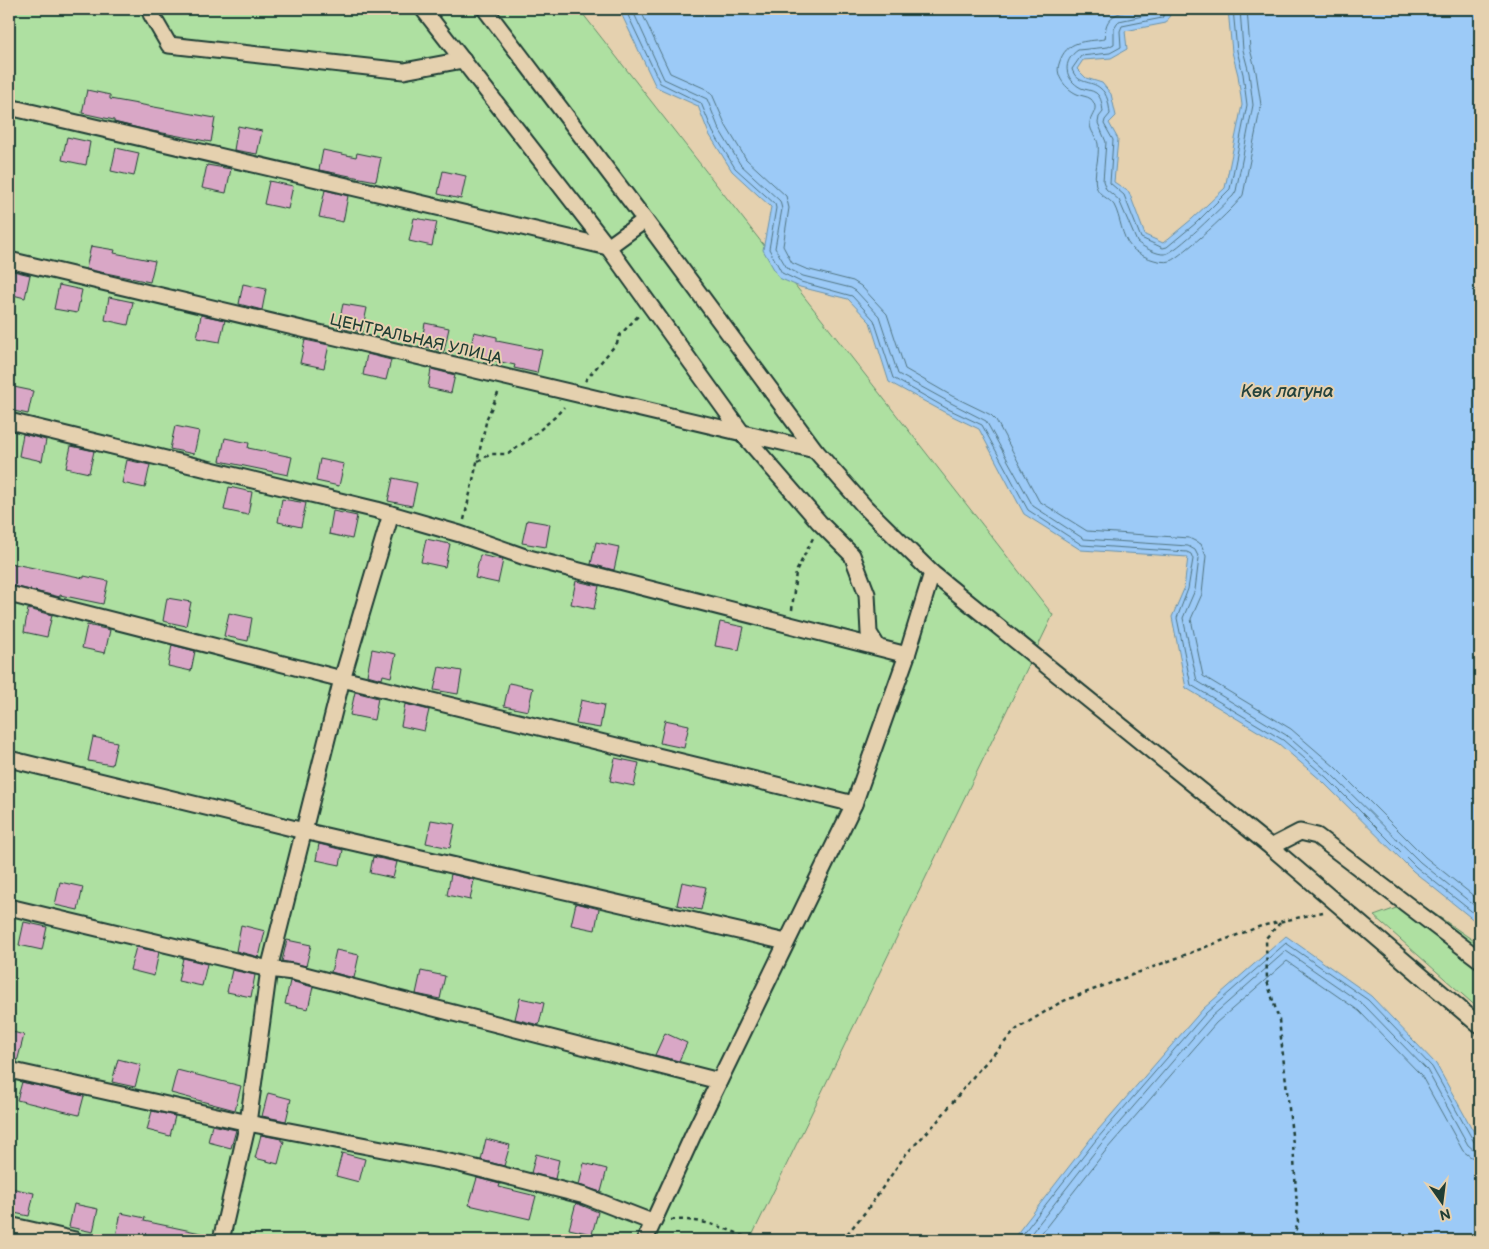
<svg xmlns="http://www.w3.org/2000/svg" width="1489" height="1249" font-family="'Balsamiq Sans',sans-serif">
  <rect width="100%" height="100%" fill="#e5d1af"/>
  <filter id="ink" filterUnits="userSpaceOnUse"><feTurbulence type="fractalNoise" baseFrequency=".02" numOctaves="2"/><feDisplacementMap in="SourceGraphic" scale="10" xChannelSelector="R" yChannelSelector="G"/><feConvolveMatrix kernelMatrix="1 2 1 2 8 2 1 2 1" color-interpolation-filters="sRGB"/></filter>
  <g filter="url(#ink)">
    <g fill="#aee0a1" stroke="#668e6a">
      <path d="M9,9H579L1053,615L750,1240H9Z"/>
      <path d="M1416,901L1480,945V1010L1374,916Z"/>
    </g>
    <g fill="#9ccaf7" stroke="#6a92a9">
      <path d="M619,9H1173L1166,23L1125,31L1127,49L1111,58L1083,60L1077,69L1086,78L1102,83L1111,94L1116,116L1109,123L1118,139L1114,182L1129,192L1145,235L1163,243L1192,219L1225,188L1242,105L1238,75L1232,52L1228,9H1480V925L1413,871L1322,781L1279,744L1186,688L1172,617L1184,589L1188,557L1081,550L1024,514L979,429L944,412L889,382L870,322L848,299L800,287L779,278L763,250L771,207L732,171L709,134L698,106L656,87Z"/>
      <path d="M1286,936L1371,996L1436,1064L1480,1143V1240H1012L1092,1137L1203,1009Z"/>
    </g>
    <g fill="none" stroke-linecap="round" stroke-linejoin="round">
      <g stroke="#517582" stroke-width="1">
        <path d="M625,9L660,83L701,103L713,132L735,168L775,204L776,208L769,249L782,273L801,282L852,296L874,320L893,378L946,408L982,425L1028,510L1082,545L1187,552L1191,554L1193,559L1188,589L1177,618L1191,685L1283,740L1326,777L1416,867L1480,918"/>
        <path d="M632,9L664,79L707,99L719,129L740,164L780,201L782,209L775,248L787,268L803,276L851,288L856,291L879,316L898,374L949,402L986,421L1033,506L1084,539L1188,546L1195,550L1199,558L1195,590L1183,618L1197,681L1286,735L1330,773L1420,862L1480,910"/>
        <path d="M640,9L670,73L706,89L712,94L726,126L746,159L786,196L789,208L783,246L792,263L806,269L853,281L861,286L887,314L905,369L952,396L991,415L996,420L1039,501L1087,531L1189,538L1201,544L1206,556L1202,594L1191,619L1203,676L1291,729L1335,767L1425,857L1480,901"/>
        <path d="M1142,9C1129,11 1110,11 1106,27C1105,31 1106,35 1105,39C1085,42 1066,39 1059,64C1055,76 1066,89 1077,94C1081,96 1087,96 1091,99C1093,101 1094,103 1095,106C1096,112 1090,117 1090,123C1090,132 1097,137 1098,144C1100,158 1093,173 1096,186C1099,196 1109,198 1114,205C1121,218 1121,236 1131,247C1139,256 1159,264 1170,261C1182,256 1237,206 1243,195L1261,105L1256,72L1250,49L1247,9"/>
        <path d="M1160,9L1157,13L1119,21L1114,29V44L1108,47L1078,50C1062,61 1064,79 1081,88C1086,90 1092,90 1096,93C1102,98 1102,105 1103,112L1099,117L1098,123L1106,142L1103,181L1106,189L1119,200L1137,242C1143,247 1157,255 1165,254C1176,253 1222,206 1233,196L1236,191L1253,105L1249,73L1243,50L1240,9"/>
        <path d="M1167,9L1162,18L1122,26L1120,31L1121,47L1110,53L1081,56L1072,69C1077,85 1091,80 1100,88C1108,94 1109,105 1110,114L1105,120L1104,124L1113,140L1110,183L1124,195L1141,238L1163,248L1167,247L1196,223L1230,189L1247,105L1243,74L1237,51L1233,9"/>
        <path d="M1018,1240L1096,1140L1206,1013L1286,943L1368,1000L1432,1067L1474,1142L1480,1145"/>
        <path d="M1026,1240L1101,1144L1211,1017L1286,951L1364,1005L1427,1070L1468,1145L1474,1150L1480,1151"/>
        <path d="M1036,1240L1107,1149L1216,1023L1287,961L1359,1011L1421,1075L1463,1151L1471,1157L1480,1158"/>
      </g>
    </g>
    <g fill="#d9a7c6" stroke="#1f3d34">
      <path d="M87,90L110,95V99L215,118L211,142L147,130L114,122V120L82,113Z"/>
      <path d="M238,126L262,131L257,154L234,150Z"/>
      <path d="M67,137L90,142L86,165L62,160Z"/>
      <path d="M116,148L139,153L134,176L111,171Z"/>
      <path d="M323,150L356,157L357,153L381,158L376,181L319,170Z"/>
      <path d="M207,165L231,169L226,193L202,188Z"/>
      <path d="M443,171L466,176L461,199L438,194Z"/>
      <path d="M269,181L293,186L288,209L264,204Z"/>
      <path d="M325,190L348,196L343,222L319,217Z"/>
      <path d="M414,218L437,222L432,246L409,241Z"/>
      <path d="M91,246L115,250L114,253L155,261L150,282L86,269Z"/>
      <path d="M9,270L30,275L25,298L9,294Z"/>
      <path d="M243,284L266,289L262,310L239,304Z"/>
      <path d="M59,285L82,290L77,313L54,309Z"/>
      <path d="M109,297L133,302L128,325L105,320Z"/>
      <path d="M343,304L367,308L362,332L338,327Z"/>
      <path d="M201,315L225,320L220,342L197,338Z"/>
      <path d="M425,323L449,328L444,351L421,346Z"/>
      <path d="M474,332L497,337V341L542,350L537,373L514,368L515,365L469,355Z"/>
      <path d="M305,340L329,345L324,368L300,363Z"/>
      <path d="M367,354L391,360L386,380L363,375Z"/>
      <path d="M431,369L455,375L451,393L428,388Z"/>
      <path d="M9,386L33,391L28,414L9,410Z"/>
      <path d="M175,426L199,431L194,454L170,449Z"/>
      <path d="M23,434L46,440L42,461L19,456Z"/>
      <path d="M225,438L249,443L248,448L292,457L288,475L220,461Z"/>
      <path d="M71,446L94,451L89,473L66,468Z"/>
      <path d="M320,459L344,464L339,486L316,481Z"/>
      <path d="M127,460L150,465L145,488L122,483Z"/>
      <path d="M393,478L417,483L412,506L388,501Z"/>
      <path d="M229,487L252,492L248,515L224,510Z"/>
      <path d="M282,499L306,503L301,527L278,522Z"/>
      <path d="M333,511L357,516L352,539L329,534Z"/>
      <path d="M527,520L550,524L546,547L522,543Z"/>
      <path d="M426,539L450,544L445,567L421,562Z"/>
      <path d="M596,542L619,547L614,570L591,564Z"/>
      <path d="M480,555L503,560L498,583L475,578Z"/>
      <path d="M9,563L84,578V576L108,581L103,604L60,595V597L9,585Z"/>
      <path d="M576,581L599,586L594,609L571,604Z"/>
      <path d="M167,598L191,602L186,626L163,621Z"/>
      <path d="M28,609L52,615L47,637L24,632Z"/>
      <path d="M229,613L252,618L248,641L224,636Z"/>
      <path d="M720,622L744,627L739,650L715,646Z"/>
      <path d="M87,625L110,630L105,653L82,648Z"/>
      <path d="M172,645L195,651L191,671L168,666Z"/>
      <path d="M372,649L396,654L391,677L383,675L382,679L367,675Z"/>
      <path d="M439,667L462,671L458,694L434,690Z"/>
      <path d="M509,683L533,688L528,711L504,706Z"/>
      <path d="M355,692L378,698L374,720L350,715Z"/>
      <path d="M581,700L604,705L600,728L576,724Z"/>
      <path d="M405,704L429,710L424,731L401,726Z"/>
      <path d="M665,720L689,725L684,748L660,743Z"/>
      <path d="M93,737L117,742L112,765L88,761Z"/>
      <path d="M615,758L639,763L634,786L610,781Z"/>
      <path d="M431,820L455,824L450,848L426,843Z"/>
      <path d="M319,844L343,850L340,865L316,860Z"/>
      <path d="M373,857L397,862L393,878L370,873Z"/>
      <path d="M451,874L474,880L470,900L447,895Z"/>
      <path d="M60,882L83,887L78,910L55,905Z"/>
      <path d="M682,882L706,887L701,910L677,905Z"/>
      <path d="M576,903L599,909L595,930L571,925Z"/>
      <path d="M24,922L47,927L42,950L19,945Z"/>
      <path d="M241,925L265,931L259,957L236,951Z"/>
      <path d="M287,940L311,945L306,966L282,961Z"/>
      <path d="M136,947L159,952L154,976L130,970Z"/>
      <path d="M336,950L359,955L354,978L331,972Z"/>
      <path d="M183,958L207,964L202,986L178,981Z"/>
      <path d="M232,970L255,975L251,997L227,992Z"/>
      <path d="M421,971L445,976L440,999L416,994Z"/>
      <path d="M290,981L313,987L308,1009L285,1004Z"/>
      <path d="M520,998L544,1003L539,1025L515,1019Z"/>
      <path d="M9,1031L24,1035L17,1062L9,1061Z"/>
      <path d="M665,1033L687,1043L679,1061L655,1055Z"/>
      <path d="M118,1059L141,1065L135,1087L112,1082Z"/>
      <path d="M177,1070L241,1086L235,1110L171,1093Z"/>
      <path d="M22,1082L84,1096L79,1115L17,1100Z"/>
      <path d="M268,1093L291,1099L286,1121L262,1116Z"/>
      <path d="M152,1111L175,1116L170,1136L147,1130Z"/>
      <path d="M212,1125L236,1130L231,1148L208,1142Z"/>
      <path d="M261,1135L281,1139V1141H284L278,1164L255,1158Z"/>
      <path d="M486,1139L510,1145L504,1166L481,1160Z"/>
      <path d="M342,1153L365,1159L359,1182L336,1176Z"/>
      <path d="M536,1154L559,1160L555,1179L531,1173Z"/>
      <path d="M584,1163L607,1169L601,1192L579,1185Z"/>
      <path d="M477,1178L500,1184L499,1187L536,1196L530,1219L469,1205Z"/>
      <path d="M11,1188L34,1193L29,1216L9,1212Z"/>
      <path d="M576,1203L598,1212L592,1234L569,1229Z"/>
      <path d="M74,1204L98,1209L93,1232L69,1227Z"/>
      <path d="M121,1213L145,1218L144,1221L210,1235L209,1240H138L116,1236Z"/>
    </g>
    <g fill="none" stroke-linecap="round" stroke-linejoin="round">
      <defs>
        <g id="minor">
          <path d="M152,9L151,14L169,45L404,71L463,60"/>
          <path d="M423,9L608,247L742,433L819,522L852,555L867,594L869,633L877,646"/>
          <path d="M485,9L645,220L815,450L865,507L932,573L1271,847L1480,1026"/>
          <path d="M9,107L608,247L645,220"/>
          <path d="M9,260L815,450"/>
          <path d="M9,421L377,510L460,534L525,557L907,655"/>
          <path d="M9,594L342,679L854,804"/>
          <path d="M9,759L304,831L786,942"/>
          <path d="M1271,847L1300,832L1317,836L1480,960"/>
          <path d="M9,907L269,969L293,972L719,1081"/>
          <path d="M9,1070L253,1124L460,1164L585,1196L652,1222"/>
          <path d="M9,1225L75,1240"/>
          <path d="M221,1240L248,1123L269,969L342,679L391,514"/>
          <path d="M645,1240L693,1135L854,804L907,655L932,573"/>
        </g>
      </defs>
      <use href="#minor" stroke="#1f3d34" stroke-width="19"/>
      <g stroke="#1f3d34" stroke-width="2.5" stroke-dasharray="4 4" stroke-linecap="butt">
        <path d="M585,381L617,343L620,335L640,314"/>
        <path d="M478,461L491,454H508L528,440L555,417L564,407"/>
        <path d="M464,520L487,418L499,391"/>
        <path d="M792,610L796,572L813,538"/>
        <path d="M1280,923L1266,938L1267,981L1279,1020L1293,1144L1298,1223L1292,1240"/>
        <path d="M671,1220C700,1218 727,1228 752,1240"/>
        <path d="M842,1240L867,1210L906,1154L936,1123L977,1072L1017,1029L1061,1002L1261,926L1323,912"/>
      </g>
      <use href="#minor" stroke="#e5d1af" stroke-width="15"/>
    </g>
  </g>
  <g text-anchor="middle" stroke-width="4" stroke-linejoin="round" paint-order="stroke">
    <g font-size="16" fill="#1f3d34" stroke="#e5d1af">
      <text transform="translate(416 338) rotate(13)" y="6">ЦЕНТРАЛЬНАЯ УЛИЦА</text>
    </g>
    <g font-size="18" font-style="italic" fill="#25443e" stroke="#e5d1af">
      <text x="1287" y="397">Көк лагуна</text>
    </g>
  </g>
  <rect width="1489" height="1249" fill="none" stroke="#e5d1af" stroke-width="30"/>
  <rect x="15" y="15" width="1459" height="1219" fill="none" stroke="#1f3d34" stroke-width="2" filter="url(#ink)"/>
  <g transform="translate(1442 1202) rotate(166)" stroke="#e5d1af" stroke-width="4" paint-order="stroke">
  <path d="M0-4L9 19L0 12L-9 19Z" fill="#1f3d34"/>
  <text y="-8" font-size="14" font-weight="bold" text-anchor="middle" fill="#1f3d34">N</text>
  </g>
</svg>
